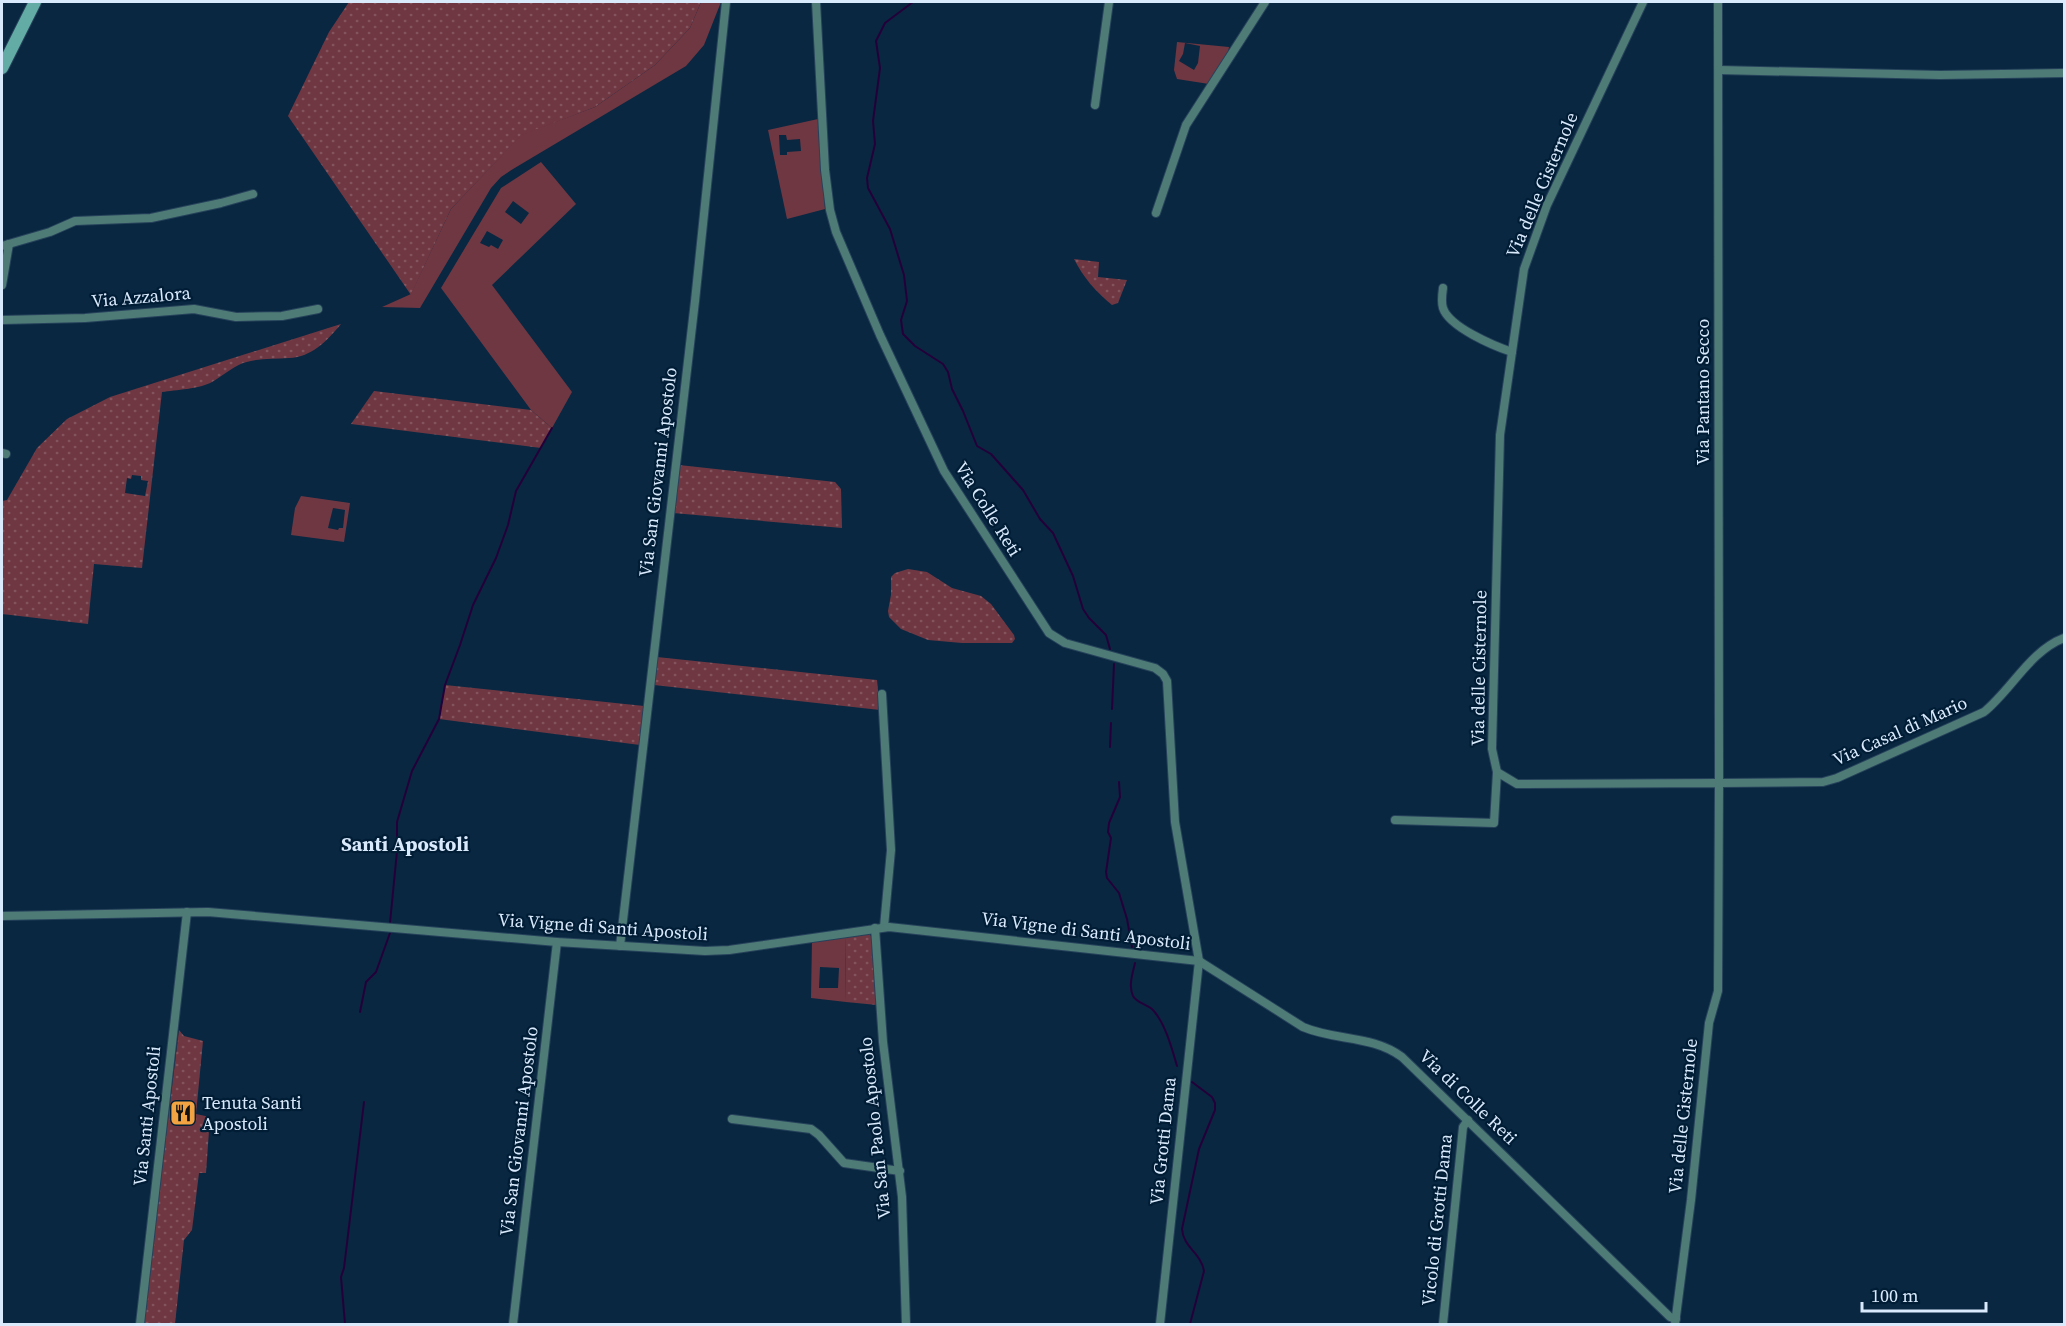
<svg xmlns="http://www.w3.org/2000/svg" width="2066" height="1326" font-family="'Source Serif 4',serif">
  <defs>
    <pattern id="grass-dots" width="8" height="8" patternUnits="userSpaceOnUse" patternTransform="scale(1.5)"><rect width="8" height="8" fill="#6f3742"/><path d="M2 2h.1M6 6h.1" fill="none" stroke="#83545e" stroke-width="1.8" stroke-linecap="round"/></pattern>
  </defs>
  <rect width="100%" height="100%" fill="#092741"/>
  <g fill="url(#grass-dots)" fill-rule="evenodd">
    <path d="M349,2H701L690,28L655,65L595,107L521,136L451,209L411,295L288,116L329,32Z"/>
    <path d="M1074,259L1099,262L1098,277L1127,280L1118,303L1112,305C1096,292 1083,277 1074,259Z"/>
    <path d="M341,324C327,341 312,357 289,358C273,359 259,358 243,363C231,368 222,376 212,382C200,389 175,390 162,392L142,568L94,564L88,624L2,614V501L7,500L37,448L67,419L110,397ZM132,475L141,476V480L148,481L145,496L125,493L127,478L131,479Z"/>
    <path d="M374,391L531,410L552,428L541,448L351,424Z"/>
    <path d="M679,465L835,482L841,489L842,528L673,513Z"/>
    <path d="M908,569L927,572L952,588L981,596L991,604L1014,635L1015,639L1012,643H962L928,640L901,629L889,617L888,611L891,595V577L895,573Z"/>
    <path d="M657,657L877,680L880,710L654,685Z"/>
    <path d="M445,685L644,706L640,745L439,719Z"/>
    <path d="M868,931L873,940L877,1005L846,1002L845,934Z"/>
    <path d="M179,1030L184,1036L203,1041L196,1114L210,1117L206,1173H199L192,1230L184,1240L175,1324H143Z"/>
  </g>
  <g fill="#6f3742" fill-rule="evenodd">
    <path d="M701,2H721L704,45L686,66L513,169L501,177L491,188L420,308L382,307L411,294L451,209L521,135L595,107L655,65L690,28Z"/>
    <path d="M1177,42L1229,47L1228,53L1209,84L1177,79L1174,70ZM1185,43L1200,46L1198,63L1194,70L1179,61L1183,54Z"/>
    <path d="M818,119L825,209L787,219L768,130ZM779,135H786L787,140L800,139L801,151L787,152V155H780Z"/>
    <path d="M541,162L576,204L492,285L572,392L552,428L531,410L441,288L501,188ZM513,201L529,213L521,224L505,212ZM487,231L503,240L498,249L491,245L489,247L480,243Z"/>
    <path d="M301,496L350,503L344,542L291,535L295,508ZM333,508L345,510L343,528H339L338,530L328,528Z"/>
    <path d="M845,934L846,1002L811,998L812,940ZM820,967L839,968L838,988H819Z"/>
  </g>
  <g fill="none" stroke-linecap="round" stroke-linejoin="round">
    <g stroke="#24003a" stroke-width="2">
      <path d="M913,2L885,23L876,41L880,68L873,121L875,144L867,178L868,188L890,229L904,275L907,301L901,320L903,334L915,346L943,364L948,372L952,389L963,411L977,446L991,454L1023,490L1040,519L1053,533L1073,576L1083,609L1089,618L1106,635L1110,649"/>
      <path d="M1112,709L1114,664"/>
      <path d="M1110,747L1111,723"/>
      <path d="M1119,782L1120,797L1109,823L1108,832L1111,838L1106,872L1107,878L1119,893L1127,919L1132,947"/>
      <path d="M390,923L397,851V822L412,771L439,719L445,685L460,645L473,605L496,558L508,525L516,491L552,428"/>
      <path d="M1135,963C1133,972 1128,986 1133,996C1137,1003 1146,1004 1152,1009C1165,1022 1172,1049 1177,1066"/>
      <path d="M360,1012L366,982L376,972L390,933"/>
      <path d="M345,1324L341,1277L344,1268L364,1102"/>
      <path d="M1190,1324L1204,1271C1201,1253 1183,1247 1182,1229L1199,1149L1215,1110V1103L1212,1097L1192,1082"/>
    </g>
    <defs>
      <g id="street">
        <path d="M816,2L825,170L830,210L836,232L880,335L944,471L1049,633L1065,643L1155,668L1163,674L1167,681L1175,822L1199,961L1160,1324"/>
        <path d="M1643,2L1547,205L1524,269L1500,435L1492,749L1497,772L1517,784L1719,783L1718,991L1709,1023L1691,1200L1675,1324"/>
        <path d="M1718,2L1719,783L1823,782L1837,778L1984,712C2012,689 2030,651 2064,638"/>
        <path d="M1719,70L1940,75L2064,73"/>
        <path d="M1095,105L1109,2"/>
        <path d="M1156,213L1186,125L1265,2"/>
        <path d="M2,246L50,232L75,221L151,218L221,203L253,194"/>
        <path d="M2,285L9,244"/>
        <path d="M1443,288C1442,295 1441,302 1443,308C1449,327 1494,346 1512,352"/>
        <path d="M2,320L85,318L194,309L236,317L282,316L318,309"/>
        <path d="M2,453L6,454"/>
        <path d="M882,694L891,850L884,927"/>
        <path d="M1395,820L1494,823L1497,772"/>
        <path d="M2,916L208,912L557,942L705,951L729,950L889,927L1199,961L1303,1027C1336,1041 1372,1035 1402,1057L1670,1317L1676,1319"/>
        <path d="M875,928L883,1042L902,1197L906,1324"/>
        <path d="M620,946L695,301L726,2"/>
        <path d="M732,1119L811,1129L819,1135L844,1163L900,1171"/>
        <path d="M140,1324L187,912"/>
        <path d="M513,1324L557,942"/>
        <path d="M1443,1324L1463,1127L1468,1120"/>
      </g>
      <path id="secondary" d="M2,68L35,2"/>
    </defs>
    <use href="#street" stroke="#26425b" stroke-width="10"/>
    <use href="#secondary" stroke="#26425b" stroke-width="14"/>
    <use href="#street" stroke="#4f7b77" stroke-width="8"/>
    <use href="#secondary" stroke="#63aba5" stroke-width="12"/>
  </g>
  <defs>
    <symbol id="restaurant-square" viewBox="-11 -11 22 22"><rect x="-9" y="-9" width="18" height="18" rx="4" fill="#f3a442" stroke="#011d36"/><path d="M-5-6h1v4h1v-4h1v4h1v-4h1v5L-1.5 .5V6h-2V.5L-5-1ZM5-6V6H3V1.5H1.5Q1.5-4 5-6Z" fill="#111"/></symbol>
  </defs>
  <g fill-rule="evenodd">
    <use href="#restaurant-square" x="168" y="1098" width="30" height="30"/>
  </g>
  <g text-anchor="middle" stroke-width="4.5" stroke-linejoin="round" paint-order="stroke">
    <g font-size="18" fill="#d9eafc" stroke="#011d36">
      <text transform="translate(1542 185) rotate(-67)" y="6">Via delle Cisternole</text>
      <text transform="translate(141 297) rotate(-5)" y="6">Via Azzalora</text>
      <text transform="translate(1703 392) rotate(-90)" y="6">Via Pantano Secco</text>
      <text transform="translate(658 472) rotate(-83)" y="6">Via San Giovanni Apostolo</text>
      <text transform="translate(988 509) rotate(58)" y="6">Via Colle Reti</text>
      <text transform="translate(1479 668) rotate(-89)" y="6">Via delle Cisternole</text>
      <text transform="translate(1900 731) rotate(-24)" y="6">Via Casal di Mario</text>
      <text transform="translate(603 927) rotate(4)" y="6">Via Vigne di Santi Apostoli</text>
      <text transform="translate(1086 931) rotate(7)" y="6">Via Vigne di Santi Apostoli</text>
      <text transform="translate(1468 1097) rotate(44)" y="6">Via di Colle Reti</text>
      <text transform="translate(147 1116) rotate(-84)" y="6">Via Santi Apostoli</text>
      <text transform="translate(1683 1116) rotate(-84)" y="6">Via delle Cisternole</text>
      <text transform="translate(875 1128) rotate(-96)" y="6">Via San Paolo Apostolo</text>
      <text transform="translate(519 1131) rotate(-83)" y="6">Via San Giovanni Apostolo</text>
      <text transform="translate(1163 1141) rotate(-84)" y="6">Via Grotti Dama</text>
      <text transform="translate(1437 1220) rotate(-84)" y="6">Vicolo di Grotti Dama</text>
    </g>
    <g font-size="18" fill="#d9eafc" stroke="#011d36" text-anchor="start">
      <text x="202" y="1109">Tenuta Santi<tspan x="202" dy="21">Apostoli</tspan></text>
    </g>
    <g font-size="20" font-weight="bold" fill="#d9eafc" stroke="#011d36">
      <text x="405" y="851">Santi Apostoli</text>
    </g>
  </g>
  <rect width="2066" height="1326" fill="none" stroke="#d9eafc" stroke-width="6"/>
  <path d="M1862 1302v9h124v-9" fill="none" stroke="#d9eafc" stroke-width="3"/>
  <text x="1871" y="1302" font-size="18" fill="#d9eafc" stroke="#011d36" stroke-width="4.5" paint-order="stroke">100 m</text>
</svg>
